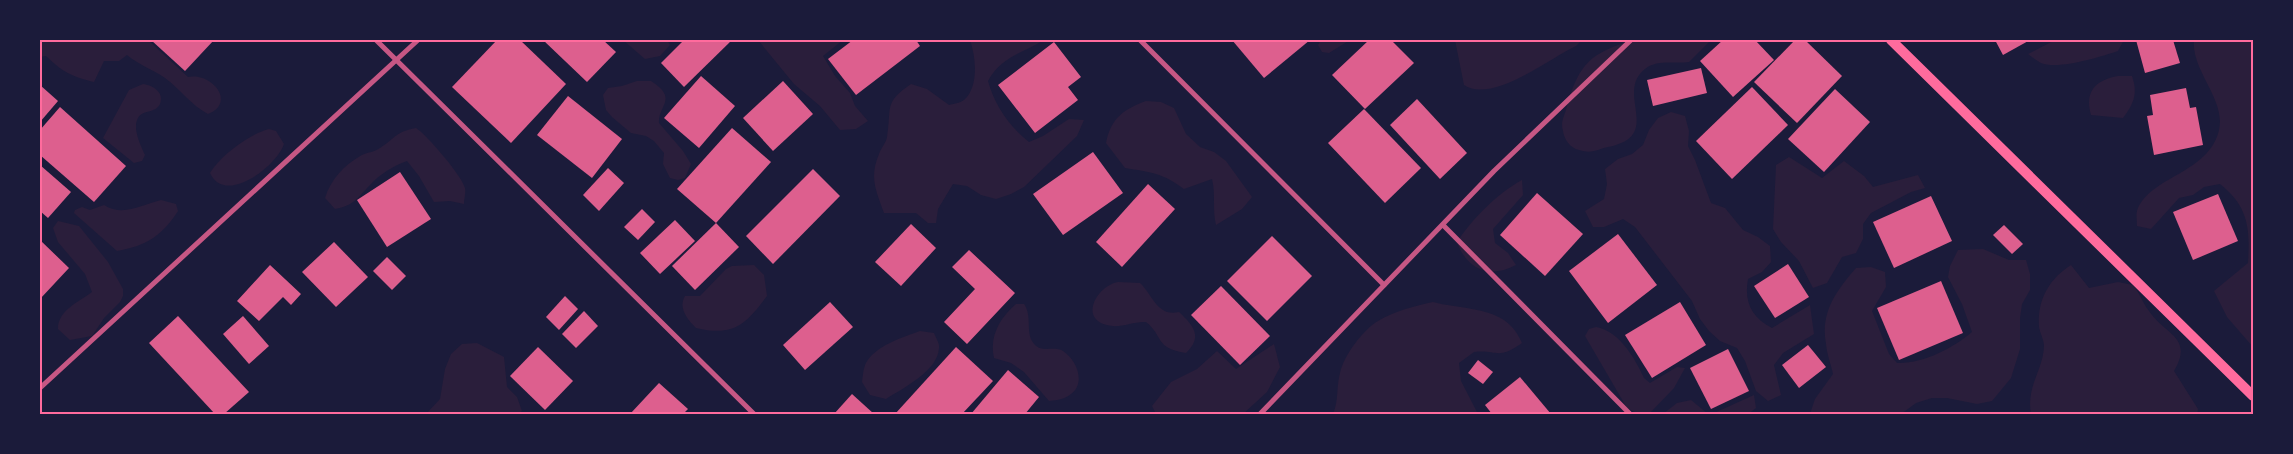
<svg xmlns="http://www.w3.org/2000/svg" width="2293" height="454" font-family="'Work Sans',sans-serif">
  <rect width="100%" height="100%" fill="#1b1b3a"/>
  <g fill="#2a1e3b">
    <path d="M40,40H148L188,77C212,72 237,103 208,114C191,105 180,89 165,78C152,69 139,65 127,55L119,61H104L94,82C70,76 63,72 46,56L40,57Z"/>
    <path d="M623,40H667L670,45L660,56L645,59Z"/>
    <path d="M758,40H843L823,56L835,76L850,93L855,106L868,121L856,129L840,130L820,106L794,84Z"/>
    <path d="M970,40H1044C1021,54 1002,56 988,81C995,106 1009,126 1029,142L1043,136L1069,119L1084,120L1077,136L1024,187L1011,194L996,199L981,195L967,186L953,184L938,209L936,223H928L916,213H884C876,190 869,178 879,154C881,148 886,143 887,137C892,108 883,103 911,84L927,89L949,105C953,104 960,103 964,100C979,87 976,57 970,40Z"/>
    <path d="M1321,40H1350L1329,53L1322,52L1318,45Z"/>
    <path d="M1455,40H1582L1576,46C1550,58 1492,104 1464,85Z"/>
    <path d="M1633,40H1711L1689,62C1674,64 1657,59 1645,69C1614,93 1665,136 1608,147C1595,150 1592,154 1579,150C1570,148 1564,139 1563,131C1560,120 1565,116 1567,106C1579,63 1591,53 1633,40Z"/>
    <path d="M2055,40H2124L2118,51C2100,57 2059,70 2041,63C2037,61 2032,57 2028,54Z"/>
    <path d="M2194,40H2253V347L2227,317L2214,291L2248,263C2250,229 2249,207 2220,184L2204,187L2193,195L2179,198L2151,229L2137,226C2137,222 2136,215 2137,211C2149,176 2209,174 2219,130C2226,99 2191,71 2194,40Z"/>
    <path d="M2118,76H2132C2138,94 2134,103 2123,118L2091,115C2084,91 2096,80 2118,76Z"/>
    <path d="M637,81H651C679,99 658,105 659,123L683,151L691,164L685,178L678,180L670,178L663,164L664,153L654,141L646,136L631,133L612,117L606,110L603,95L608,88L622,86Z"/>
    <path d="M143,84C152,85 165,92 160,104C155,114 143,109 138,118C132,128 141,146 145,155L142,161L134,163L103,138L129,90Z"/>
    <path d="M1146,101L1161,102L1174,108L1186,134L1200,147L1214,152L1226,161L1252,197L1242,209L1216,225C1212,209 1216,195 1212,179L1184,189C1163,173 1150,172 1125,168L1106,143C1111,118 1124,109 1146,101Z"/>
    <path d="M1671,112L1685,116L1689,131L1688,146L1695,160L1711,203L1725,208L1743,230L1758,237L1770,246L1771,262L1762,272L1748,279C1744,302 1751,317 1772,328L1810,305L1814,334L1783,353L1774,365L1781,395L1768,401L1756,391L1745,361L1737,348L1720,341L1709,331L1700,319L1692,301L1635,227L1623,219L1604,227H1593L1585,211L1604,199L1607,184L1605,169L1618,159L1632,154L1643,145L1649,130L1658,118Z"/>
    <path d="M416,128C427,135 462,176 465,188C466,193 464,199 464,204L450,201L434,202L419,176L407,161C393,166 380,174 370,185C356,199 355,205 335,209L325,198C331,179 344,165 362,155C368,152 375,152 380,148C397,137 395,132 416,128Z"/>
    <path d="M269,129L276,131L284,144C277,166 225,206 210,173C220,156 249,134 269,129Z"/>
    <path d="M1789,157L1822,178L1844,161L1864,176L1873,187L1918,175L1925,188L1911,192L1871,213L1863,224V239L1856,253L1842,257L1827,283L1813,288L1799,261L1781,242L1773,229L1776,165Z"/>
    <path d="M1522,180L1523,195L1493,229L1495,243L1508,253L1516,265C1490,279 1467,270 1457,242C1473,218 1498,193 1522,180Z"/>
    <path d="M161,200L176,204L178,211C162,236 146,246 117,251L74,213L75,210L82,207L90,210L104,205C123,217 141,205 161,200Z"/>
    <path d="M58,221L79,226L108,262L123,289V296L120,302L104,318L92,336L70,340L58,329C58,310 79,302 92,292L85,274L58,242L53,228Z"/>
    <path d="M1983,249L2009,260H2026L2030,274V290L2022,304L2020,318V349L2011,378L1992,401L1977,404L1947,398H1932L1916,403L1901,414H1810L1815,399L1833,374C1831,364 1827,355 1826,344C1820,313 1836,291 1856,268L1871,267L1885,272L1886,287L1872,311L1889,354L1897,363C1923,364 1953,348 1972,332L1962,304L1948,277L1950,266L1958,250Z"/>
    <path d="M754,265L764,275L767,296C746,324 734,337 696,328C687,319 678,308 685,296H700L726,269L732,266Z"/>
    <path d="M2071,265L2089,288L2118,282L2133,285C2141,295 2142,302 2149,311C2165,335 2194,337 2174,371L2198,409L2197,414H2031C2026,386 2043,371 2044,346C2044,340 2040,333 2039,327C2037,300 2049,279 2071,265Z"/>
    <path d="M1118,282L1140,283C1153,295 1157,317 1179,312C1194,326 1203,337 1186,353C1154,348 1164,336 1146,322C1133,321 1120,329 1107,325C1079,318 1097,286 1118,282Z"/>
    <path d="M1433,302C1466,311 1507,305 1522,343C1497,361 1497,349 1474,352L1459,363L1461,381L1478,414H1333C1339,399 1336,388 1340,373C1344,355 1363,330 1378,321C1394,311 1415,306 1433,302Z"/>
    <path d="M1016,304H1024C1032,315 1026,330 1032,341C1040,355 1053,345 1063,351C1077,360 1086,383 1071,394C1065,399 1058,400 1049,401L1024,372L1011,363L994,358C989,336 1000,318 1016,304Z"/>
    <path d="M1596,327C1619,331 1635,358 1644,378L1650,383L1677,367L1685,368L1674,388L1649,414H1638L1627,408L1585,336L1589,329Z"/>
    <path d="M920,331L934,333C936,338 940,344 939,348C938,371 903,388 886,399L870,395L862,382C863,376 863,369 866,363C875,346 903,337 920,331Z"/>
    <path d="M477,343L504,357L507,387L517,397L522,411L518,414H426L440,399L445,369L451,354L462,344Z"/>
    <path d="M1274,344L1280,367L1267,392L1243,414H1156L1152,406L1171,382L1197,369L1217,351L1236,369Z"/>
    <path d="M1754,395L1756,408L1748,414H1712Z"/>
    <path d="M1691,400L1708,414H1663L1677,403Z"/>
  </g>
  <g fill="#dd5f8e">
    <path d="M151,40H214L185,71Z"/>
    <path d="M497,40H520L566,84L511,143L452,87Z"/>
    <path d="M543,40H603L616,52L587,82Z"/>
    <path d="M684,40H732L684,87L661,63Z"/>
    <path d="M853,40H916L920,46L856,95L828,59Z"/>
    <path d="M1232,40H1310L1264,78Z"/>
    <path d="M1369,40H1391L1414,63L1365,109L1332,75Z"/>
    <path d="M1723,40H1755L1774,60L1733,97L1700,61Z"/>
    <path d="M1795,40H1805L1842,76L1797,123L1754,82Z"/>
    <path d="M1995,40H2030L2003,55Z"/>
    <path d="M2136,40H2173L2180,63L2145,73Z"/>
    <path d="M1054,42L1081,77L1068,87L1078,100L1035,133L998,85Z"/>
    <path d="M1701,68L1707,93L1653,106L1647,80Z"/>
    <path d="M701,76L735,106L699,148L664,118Z"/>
    <path d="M783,81L813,114L773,151L743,118Z"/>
    <path d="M40,85L58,101L40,122Z"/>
    <path d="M1752,87L1788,125L1732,179L1696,141Z"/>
    <path d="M2186,88L2190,108L2196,107L2203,145L2154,155L2147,116L2153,115L2150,95Z"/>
    <path d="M1835,89L1870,122L1824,172L1788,139Z"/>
    <path d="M568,96L622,139L592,178L537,135Z"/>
    <path d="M1417,99L1467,153L1440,179L1390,125Z"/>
    <path d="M60,107L126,166L94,202L40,155V130Z"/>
    <path d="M1364,109L1421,168L1385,203L1328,143Z"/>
    <path d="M732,128L771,162L716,223L677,189Z"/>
    <path d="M1093,152L1123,193L1063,235L1033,194Z"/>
    <path d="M40,165L71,192L48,218L40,211Z"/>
    <path d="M608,168L624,183L599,211L583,195Z"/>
    <path d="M813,169L840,196L773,264L746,236Z"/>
    <path d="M400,172L431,219L387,247L357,200Z"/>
    <path d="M1148,184L1175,209L1122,267L1096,242Z"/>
    <path d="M1537,193L1583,234L1545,276L1500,235Z"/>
    <path d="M2218,194L2238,241L2193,260L2173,212Z"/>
    <path d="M1931,196L1952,241L1894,268L1873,222Z"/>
    <path d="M642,209L655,222L638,240L624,227Z"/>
    <path d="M675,220L695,241L660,274L640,253Z"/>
    <path d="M716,223L739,247L695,290L672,266Z"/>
    <path d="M911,224L936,248L901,286L875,262Z"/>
    <path d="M2004,225L2023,244L2012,254L1993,235Z"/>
    <path d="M1618,234L1657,285L1608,323L1569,271Z"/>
    <path d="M1272,236L1312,276L1267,321L1227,281Z"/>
    <path d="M40,240L69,268L40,299Z"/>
    <path d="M334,242L368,277L336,307L302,272Z"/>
    <path d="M969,250L1015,293L967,344L944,322L975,289L952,267Z"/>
    <path d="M387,257L406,276L392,290L373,271Z"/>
    <path d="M1788,264L1809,297L1775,318L1754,286Z"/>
    <path d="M270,265L301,294L291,305L283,297L259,321L237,301Z"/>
    <path d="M1941,281L1963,333L1899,360L1877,308Z"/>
    <path d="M1221,286L1270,336L1240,365L1191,315Z"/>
    <path d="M565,296L578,309L559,330L546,317Z"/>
    <path d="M830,302L853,327L805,370L783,345Z"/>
    <path d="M1680,302L1706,345L1652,378L1625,335Z"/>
    <path d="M584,311L598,326L576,348L562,334Z"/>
    <path d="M178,316L249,392L224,414H215L149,343Z"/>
    <path d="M243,316L269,346L249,364L223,334Z"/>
    <path d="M1808,345L1826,367L1799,388L1782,365Z"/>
    <path d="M538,347L573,381L545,410L510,376Z"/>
    <path d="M956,347L993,381L962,414H895Z"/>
    <path d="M1728,349L1749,391L1711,409L1690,368Z"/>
    <path d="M1478,360L1493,372L1483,384L1468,373Z"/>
    <path d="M1008,370L1039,397L1025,414H971Z"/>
    <path d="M1520,377L1551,414H1492L1485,405Z"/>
    <path d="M659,383L688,409L683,414H630Z"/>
    <path d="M852,394L874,414H834Z"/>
  </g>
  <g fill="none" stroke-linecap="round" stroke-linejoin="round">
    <g stroke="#c65784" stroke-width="5">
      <path d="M376,40L754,414"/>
      <path d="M1140,40L1384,285"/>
      <path d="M1443,225L1630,414"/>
      <path d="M40,388L418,40"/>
      <path d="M1260,414L1494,171L1631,40"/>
    </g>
    <path stroke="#ff6b9d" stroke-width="10" d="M1891,40L2253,396"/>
  </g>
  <rect width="2293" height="454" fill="none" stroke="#1b1b3a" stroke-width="82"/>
  <rect x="41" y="41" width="2211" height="372" fill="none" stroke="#ff6b9d" stroke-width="2"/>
</svg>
